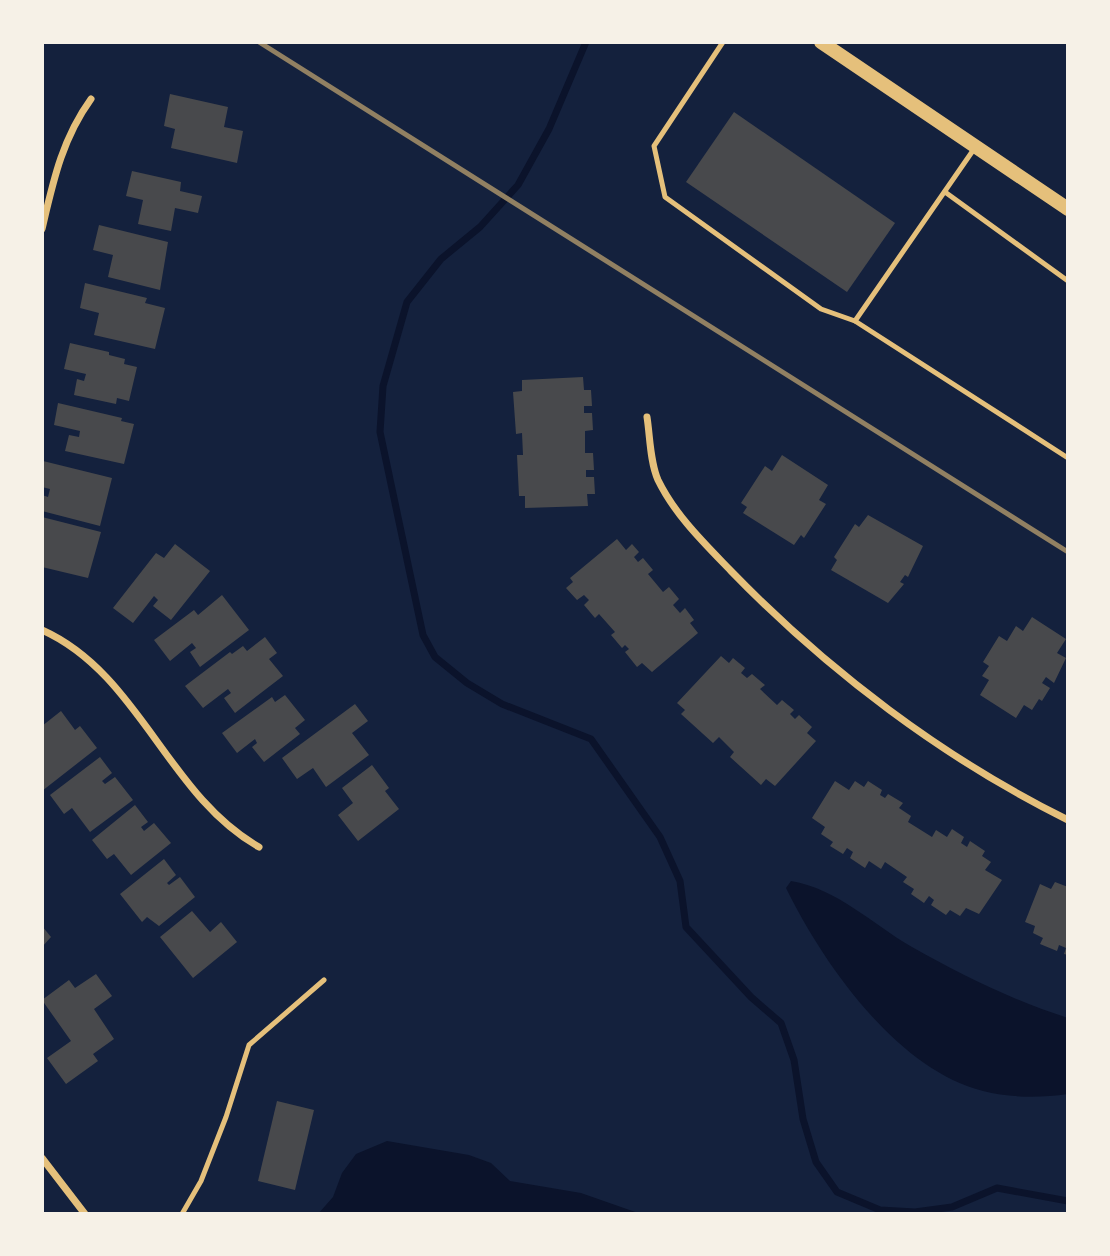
<svg xmlns="http://www.w3.org/2000/svg" width="1110" height="1256" font-family="Karla,sans-serif">
  <rect width="100%" height="100%" fill="#14213d"/>
  <g fill="#0b132b">
    <path d="M791,881C838,889 872,924 912,947C962,975 1014,1001 1068,1018V1094C1040,1098 1010,1098 983,1091C896,1069 823,963 786,888Z"/>
    <path d="M387,1141L469,1155L491,1163L510,1181L581,1193L641,1214H318L333,1197L342,1173L356,1154Z"/>
  </g>
  <g fill="none" stroke-linecap="round" stroke-linejoin="round">
    <path stroke="#0b132b" stroke-width="7" d="M586,42L549,129L518,185L480,227L441,259L407,302L383,386L380,432L423,635L435,657L467,683L502,704L591,739L660,837L680,881L686,927L751,997L781,1023L794,1060L803,1119L816,1162L837,1192L880,1210L915,1212L952,1207L997,1188L1068,1201"/>
  </g>
  <g fill="#48494c">
    <path d="M170,94L228,107L224,127L243,131L237,163L171,148L175,129L164,126Z"/>
    <path d="M734,112L895,223L847,292L686,182Z"/>
    <path d="M132,171L181,182L180,191L202,196L198,213L175,208L171,231L138,224L143,200L126,196Z"/>
    <path d="M99,225L168,242L160,290L108,277L113,255L93,250Z"/>
    <path d="M85,283L147,298L145,303L165,308L155,349L94,335L99,313L80,308Z"/>
    <path d="M70,343L109,352V355L125,359L124,364L137,367L129,401L117,398L116,404L74,395L77,379L84,381L86,374L64,369Z"/>
    <path d="M583,377L584,390H591L592,406H584V413H592L593,430L585,431V453H593L594,470H586V477H594L595,494H587L588,506L525,508V496H519L517,455H523L522,433L516,434L513,392L522,391V380Z"/>
    <path d="M58,403L122,418L121,421L134,424L124,464L65,451L69,435L79,437L80,431L54,425Z"/>
    <path d="M782,455L828,485L819,500L826,504L804,538L801,535L794,545L743,513L747,507L741,503L765,466L772,471Z"/>
    <path d="M43,461L112,478L100,526L42,511V495L48,497L50,489L42,487Z"/>
    <path d="M868,515L923,546L908,577L905,575L900,582L904,584L888,603L831,570L837,560L834,557L855,524L859,527Z"/>
    <path d="M42,517L101,532L88,578L42,567Z"/>
    <path d="M617,539L626,550L632,544L639,552L634,557L638,562L643,558L653,570L648,574L663,592L669,587L679,599L673,605L680,613L685,608L694,620L690,623L698,633L652,672L642,663L637,667L625,652L629,649L625,645L622,648L611,635L615,632L599,614L595,618L584,605L589,600L584,595L577,600L566,588L573,582L570,578Z"/>
    <path d="M175,544L210,571L171,620L153,606L158,600L154,596L133,623L113,608L156,553L164,558Z"/>
    <path d="M222,595L249,630L200,667L190,652L196,648L192,643L170,661L154,640L194,610L198,615Z"/>
    <path d="M1032,617L1066,639L1057,653L1066,658L1054,683L1046,677L1042,683L1050,688L1042,701L1039,699L1032,710L1024,705L1016,718L980,695L989,680L982,676L989,666L983,662L999,636L1007,641L1016,626L1023,631Z"/>
    <path d="M265,637L277,653L269,659L283,676L235,713L224,698L231,693L228,689L203,708L185,686L230,652L232,654L243,646L247,651Z"/>
    <path d="M721,656L729,663L733,658L745,668L741,673L747,678L752,674L765,685L760,689L777,705L782,700L794,710L790,714L795,719L799,715L812,727L807,733L816,741L775,786L766,779L761,785L730,757L734,752L719,737L713,743L681,714L685,710L677,703Z"/>
    <path d="M285,695L305,720L295,728L300,734L264,762L252,747L257,743L255,739L237,753L222,733L272,697L275,702Z"/>
    <path d="M355,704L368,721L352,733L369,755L326,787L313,768L297,779L282,758Z"/>
    <path d="M61,711L75,730L80,726L97,748L42,791V726Z"/>
    <path d="M100,757L112,773L102,781L105,784L115,777L133,800L90,832L72,808L64,814L50,795Z"/>
    <path d="M372,765L389,788L385,791L399,809L358,841L338,815L353,803L342,788Z"/>
    <path d="M835,781L849,790L855,781L864,787L868,781L882,790L880,795L885,798L888,794L903,803L899,808L911,816L908,822L932,837L936,830L947,837L952,829L964,837L961,843L967,847L970,841L985,851L982,856L991,862L985,870L1002,880L979,914L966,908L960,916L950,910L946,915L931,905L934,900L929,896L924,903L911,894L914,889L903,882L907,877L885,862L881,869L869,861L865,868L850,858L853,852L847,848L843,854L830,846L833,842L821,834L825,827L812,818Z"/>
    <path d="M135,805L148,822L141,827L144,831L154,823L171,843L131,875L114,854L107,859L92,840Z"/>
    <path d="M164,859L176,875L167,883L169,885L180,877L195,897L159,926L147,917L142,922L120,894Z"/>
    <path d="M1055,882L1068,887V955L1064,954L1066,948L1059,945L1057,951L1040,944L1043,938L1033,933L1035,926L1025,922L1040,884L1051,889Z"/>
    <path d="M192,911L210,932L221,922L237,942L193,978L160,937Z"/>
    <path d="M42,926L51,937L42,947Z"/>
    <path d="M96,974L112,996L94,1009L114,1039L93,1054L98,1061L66,1084L47,1058L71,1041L42,1000L69,980L75,988Z"/>
    <path d="M277,1101L314,1110L295,1190L258,1181Z"/>
  </g>
  <g fill="none" stroke-linecap="round" stroke-linejoin="round">
    <g stroke="#e5c07b" stroke-width="5">
      <path d="M723,42L654,146L665,197L821,309L855,321"/>
      <path d="M974,149L855,321L1068,458"/>
      <path d="M945,192L1068,281"/>
      <path d="M182,1214L201,1181L226,1117L249,1045L324,980"/>
    </g>
    <g stroke="#e5c07b" stroke-width="7">
      <path d="M42,229C53,182 62,139 91,99"/>
      <path d="M647,417C650,436 650,462 658,480C675,515 704,543 731,571C828,671 943,758 1068,820"/>
      <path d="M42,630C140,674 167,795 259,847"/>
      <path d="M42,1158L85,1214"/>
    </g>
    <path stroke="#e5c07b" stroke-width="14" d="M821,42L1068,209"/>
    <path stroke="#918062" stroke-width="5" d="M259,42L1068,552"/>
  </g>
  <rect width="1110" height="1256" fill="none" stroke="#f6f1e7" stroke-width="88"/>
</svg>
